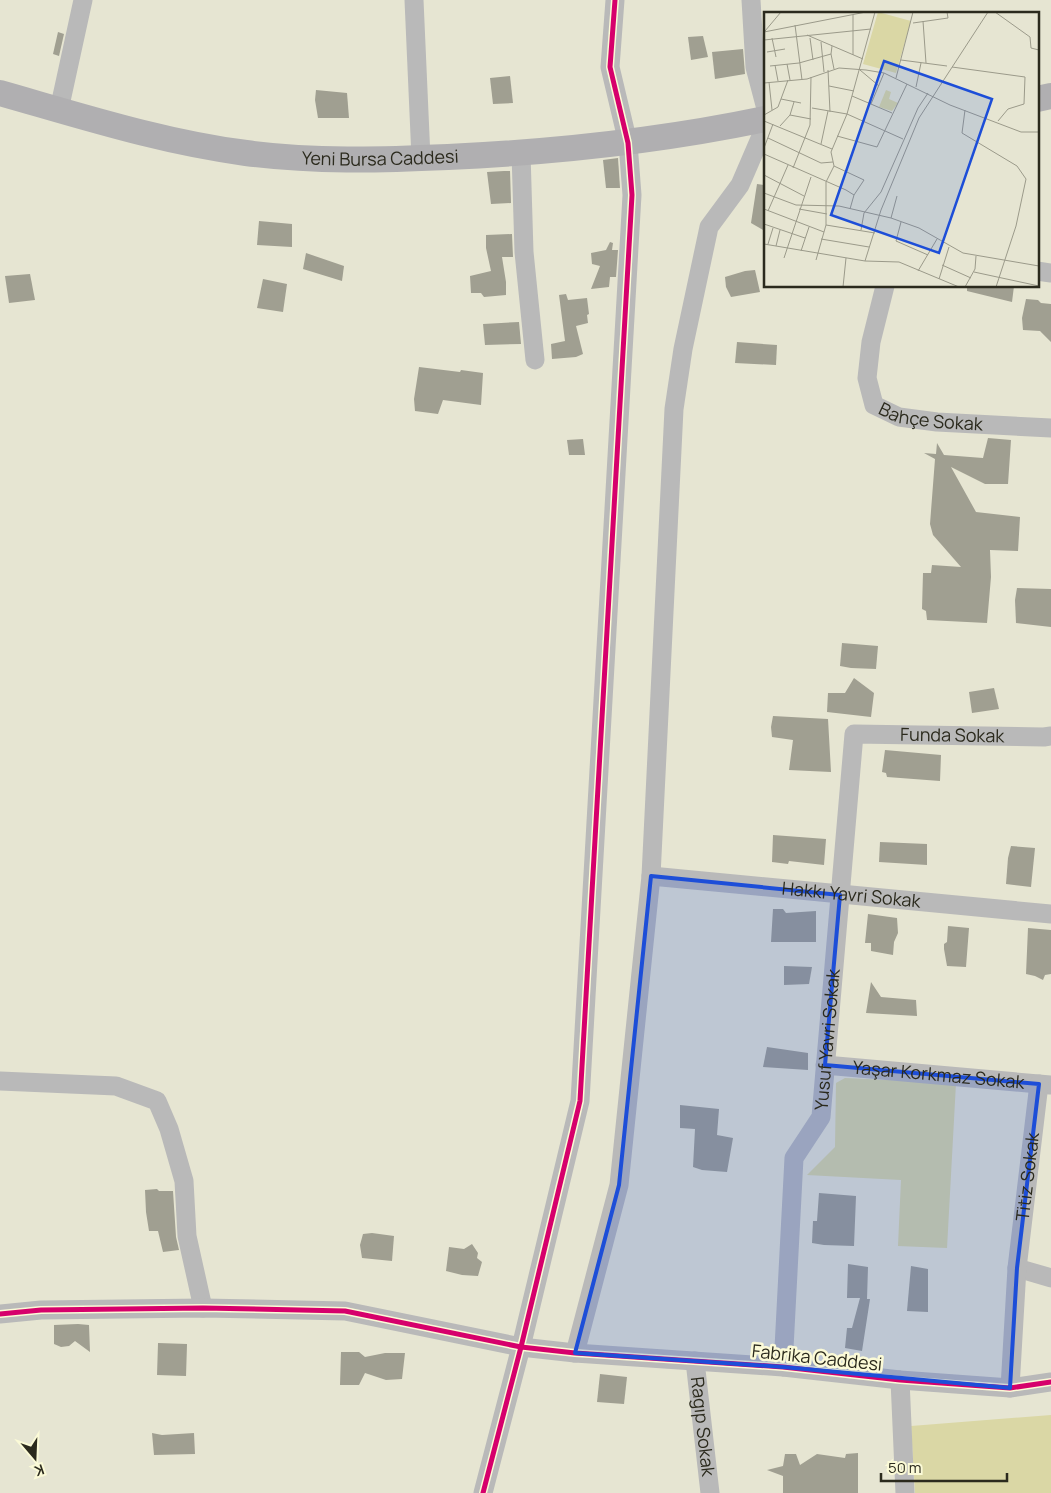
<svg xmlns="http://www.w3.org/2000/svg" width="1051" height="1493" font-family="Manrope,sans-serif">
  <rect width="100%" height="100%" fill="#e6e5d2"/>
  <g fill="#dad7a5">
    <path d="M845,1078L956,1083L947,1248L898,1246L901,1180L807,1175L835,1147L836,1083Z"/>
    <path d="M1051,1415V1493H915L911,1426Z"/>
  </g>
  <g fill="#a09f91">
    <path d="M58,32L64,34L59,56L53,54Z"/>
    <path d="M703,36L708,57L691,60L688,37Z"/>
    <path d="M743,49L745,74L715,79L712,52Z"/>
    <path d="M510,76L513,103L493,104L490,78Z"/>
    <path d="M316,90L347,93L349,118H318L315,100Z"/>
    <path d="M618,158L620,188H606L603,160Z"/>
    <path d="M504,171H510L511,203L491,204L487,172Z"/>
    <path d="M757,184L765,185V231L751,223Z"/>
    <path d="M259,221L292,224V247L257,245Z"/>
    <path d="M512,234L513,257H502L506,282V295L484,297L481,293H471L470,276L491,271L486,248V235Z"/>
    <path d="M610,242L613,243L612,250H618L616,277H610L609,287L591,289L600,266L592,264L591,253L606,250Z"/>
    <path d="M306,253L344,266L342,281L303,269Z"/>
    <path d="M755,270L760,292L731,297L726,287L725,277L745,271Z"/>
    <path d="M30,274L35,300L9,303L5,276Z"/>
    <path d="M263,279L287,284L283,312L257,308Z"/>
    <path d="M967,286H1014L1012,302L967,291Z"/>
    <path d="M566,294L568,300L587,298L589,314L587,315L588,323L576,326L583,354L576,357L552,359L551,344L565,341L559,295Z"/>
    <path d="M1026,299L1038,300L1041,303L1051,304V342L1040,331L1023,330L1022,318Z"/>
    <path d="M519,322L521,344L485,345L483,324Z"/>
    <path d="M737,342L777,345L776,365L735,363Z"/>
    <path d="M419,367L460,372L461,370L483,373L481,405L443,400L438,414L415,411L414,399Z"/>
    <path d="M988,438L1011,440L1008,484H985L951,467L976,512L1020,517L1018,551L990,550L991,577L987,623L927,620L926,611L922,609L923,573H931L932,565L961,567L933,535L930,524L935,459L924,453L936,454L937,443L944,455L983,458Z"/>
    <path d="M583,439L585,455H569L567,440Z"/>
    <path d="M1017,588L1051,589V627L1016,623L1015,600Z"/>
    <path d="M842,643L878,646L876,669L851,668L840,666Z"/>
    <path d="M854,678L874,693L871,717L827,712L828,693H845Z"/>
    <path d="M994,688L999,709L972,713L969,692Z"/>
    <path d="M773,716L828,719L831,772L789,770L793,740L772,737L771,727Z"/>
    <path d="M885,750L941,755L940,781L887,777L886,773L882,772Z"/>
    <path d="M773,835L826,839L824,865L789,861L788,864L772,862Z"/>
    <path d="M880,842L927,844V865L879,862Z"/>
    <path d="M1011,846L1035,848L1031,887L1006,884L1008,858Z"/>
    <path d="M773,909H783L786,913L816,911V942H771Z"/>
    <path d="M868,914L897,918L898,933L894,942L893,955L871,951V943H865Z"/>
    <path d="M948,926L969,928L966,967L947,966L944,949V944L947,942Z"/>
    <path d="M1028,928L1051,930V974L1045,975L1043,980L1035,976L1026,974Z"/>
    <path d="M784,966L812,967L809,984L784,985Z"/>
    <path d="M871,982L881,997L916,1000L917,1016L866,1013Z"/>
    <path d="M767,1047L808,1053V1070L763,1067Z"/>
    <path d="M680,1105L719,1109L717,1135L733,1138L727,1172L702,1170L693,1167L695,1129L680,1128Z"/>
    <path d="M157,1189L159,1191H173L176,1237L179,1250L163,1252L158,1231H149L146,1212L145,1190Z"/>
    <path d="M819,1193L856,1196L854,1246L824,1245L812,1243L813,1221H817Z"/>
    <path d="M372,1233L394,1236L392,1261L362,1258L360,1245L363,1234Z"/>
    <path d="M472,1244L478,1253L477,1258L482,1262L478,1276L462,1275L446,1271L449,1247L464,1249Z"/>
    <path d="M848,1264L868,1267L867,1299H870L862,1351L845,1348L847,1328H852L860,1298H847Z"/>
    <path d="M911,1266L928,1269V1312L907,1311Z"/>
    <path d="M78,1324L89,1325L90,1352L75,1341L69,1346L61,1347L54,1344V1325Z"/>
    <path d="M158,1343L187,1344L186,1376L157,1375Z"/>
    <path d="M341,1352H359L365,1357L385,1353H405L402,1379L386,1380L365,1373L359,1385H340Z"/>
    <path d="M600,1374L627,1377L624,1404L597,1402Z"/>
    <path d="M152,1433L162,1435L194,1433L195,1454L154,1455Z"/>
    <path d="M858,1453V1493H783V1476L767,1470L783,1466L785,1454H796L800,1465L817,1454L845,1458L846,1454Z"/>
  </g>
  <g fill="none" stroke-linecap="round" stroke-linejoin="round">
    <g stroke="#b9b9b9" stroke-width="19">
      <path d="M414,0L421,158"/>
      <path d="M751,0L755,67L765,105"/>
      <path d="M59,110L83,0"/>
      <path d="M521,153L524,252L535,360"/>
      <path d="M1037,271L1051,273"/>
      <path id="s1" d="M885,286L871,342L867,378L874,405L899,417L937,422L1051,428"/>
      <path id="s2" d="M651,876L1051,914"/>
      <path id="s3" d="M825,1065L1050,1085"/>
      <path d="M0,1081L116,1086L157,1101L169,1129L184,1181L187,1236L203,1308"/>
      <path d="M1017,1268L1051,1278"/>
      <path d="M0,1314L41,1310L203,1308L345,1311L521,1347L575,1353L783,1367L900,1380L1010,1388L1051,1382"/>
      <path d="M575,1353L619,1185L651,876L674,409L683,349L709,227L740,185L765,127"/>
      <path id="s4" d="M695,1361L710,1493"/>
      <path id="s5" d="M783,1367L794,1158L821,1117L854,734L1044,737L1051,736"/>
      <path d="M900,1380L905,1493"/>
      <path id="s6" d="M1010,1388L1017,1268L1039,1084"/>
      <path d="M483,1493L521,1347L580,1101L632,195L628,143L610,67L615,0"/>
    </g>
    <g stroke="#b0afb1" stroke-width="26">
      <path id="s7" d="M0,93C81,116 162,142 246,153C313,162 381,160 448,157C555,152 660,141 765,119"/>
      <path d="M1037,99L1051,96"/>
    </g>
    <defs>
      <g id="cycleway">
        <path d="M0,1314L41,1310L203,1308L345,1311L521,1347L575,1353L783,1367L900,1380L1010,1388L1051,1382"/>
        <path d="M483,1493L521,1347L580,1101L632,195L628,143L610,67L615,0"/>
      </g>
    </defs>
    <use href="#cycleway" stroke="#fbfad7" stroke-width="8"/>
    <use href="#cycleway" stroke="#d6006c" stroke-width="5"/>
  </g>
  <path fill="#1d4ed8" fill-opacity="0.2" stroke="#1d4ed8" stroke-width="4" stroke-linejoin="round" d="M651,876L840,895L825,1065L1039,1084L1017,1268L1010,1388L783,1367L575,1353L619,1185Z"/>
  <g text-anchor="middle" stroke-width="5" stroke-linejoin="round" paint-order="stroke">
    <g font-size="18" fill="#2b2a1d" stroke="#fbfad7">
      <text dy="6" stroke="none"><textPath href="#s7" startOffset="388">Yeni Bursa Caddesi</textPath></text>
      <text dy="6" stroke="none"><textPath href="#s1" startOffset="181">Bahçe Sokak</textPath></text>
      <text dy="6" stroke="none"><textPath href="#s5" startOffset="741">Funda Sokak</textPath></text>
      <text dy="6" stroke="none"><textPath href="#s2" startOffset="201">Hakkı Yavri Sokak</textPath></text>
      <text dy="6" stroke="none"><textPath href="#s5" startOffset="336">Yusuf Yavri Sokak</textPath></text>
      <text dy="6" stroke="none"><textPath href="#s3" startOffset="114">Yaşar Korkmaz Sokak</textPath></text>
      <text dy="6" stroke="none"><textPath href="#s6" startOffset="212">Titiz Sokak</textPath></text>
      <text transform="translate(817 1358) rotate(6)" y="6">Fabrika Caddesi</text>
      <text dy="6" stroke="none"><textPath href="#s4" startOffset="66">Ragıp Sokak</textPath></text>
    </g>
  </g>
  <g transform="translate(764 12)">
    <rect width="275" height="275" fill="#e6e5d2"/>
    <path d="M114,0L147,9L132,61L99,52ZM122,78L127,80L125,87L134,91L128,99L115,95Z" fill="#dad7a5"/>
    <path fill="none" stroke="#9b9a8a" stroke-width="1" d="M231,0L266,25L267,36L275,38M89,3V43M159,9L162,51M149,11L184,6L183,0M31,13L38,68M1,19L17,0M0,20L102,0M43,23L99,47M8,26L12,45M46,26L49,48M0,28L107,17M57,30L60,60M3,40L21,37M67,42L70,57M137,48L183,54M23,52L26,68M11,53L14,69M6,54L35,51L67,42L68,34M188,55L261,65L260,92L244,97L234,109M64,58L66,100M96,58L115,74M132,66L149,0M5,70L8,98M0,71L43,67L75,56L102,58L120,61L186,93L257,120H275M65,74L90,79M152,75L157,51M88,84L128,101M17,87L37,91M107,92L120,61M48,96L83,102L139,127M201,98L198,121L253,154L262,167L252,214L232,275M0,103L14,95L24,68M26,103L47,107M0,109L68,137M16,114L26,103L30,90M73,124L113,135L143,72M4,126L57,151L69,150M57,132L64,99M0,136L9,112M0,142L82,178L90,183L86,197M70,154L100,168L90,183M29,156L46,113L47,65M0,163L40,184M0,181L32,193L75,194L127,206L155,216L199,241L275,254M0,197L60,220M35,197L63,202M4,199L24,153M127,206L133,184M137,210L132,229L164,243M0,212L41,226M62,213L111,221M97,218L100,201L117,180L154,96L164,81M57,227L105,235M0,232L101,249L135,250L195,275M4,232L9,216M12,234L16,218M37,239L45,215M20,246L47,165M52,248L62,213V170L70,154L67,140L83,102L111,0M101,249L117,198L155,106L224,0M178,253L207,266M154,259L173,227M210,260L275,274M175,267L185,235M79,275L82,246M201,275L211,257L212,244"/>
    <path fill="#1d4ed8" fill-opacity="0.15" stroke="#1d4ed8" stroke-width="2.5" d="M120,49L228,87L175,241L67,203Z"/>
    <rect width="275" height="275" fill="none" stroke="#2b2a1d" stroke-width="2.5"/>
  </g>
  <g transform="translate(35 1458) rotate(161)" stroke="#fbfad7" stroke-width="4" paint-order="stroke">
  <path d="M0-4L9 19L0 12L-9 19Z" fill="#2b2a1d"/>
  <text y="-8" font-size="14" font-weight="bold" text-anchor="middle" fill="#2b2a1d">K</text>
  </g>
  <path d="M881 1473v8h126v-8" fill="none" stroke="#2b2a1d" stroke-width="2.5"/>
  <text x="888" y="1473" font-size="15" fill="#2b2a1d" stroke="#fbfad7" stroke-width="4" paint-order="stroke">50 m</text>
</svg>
